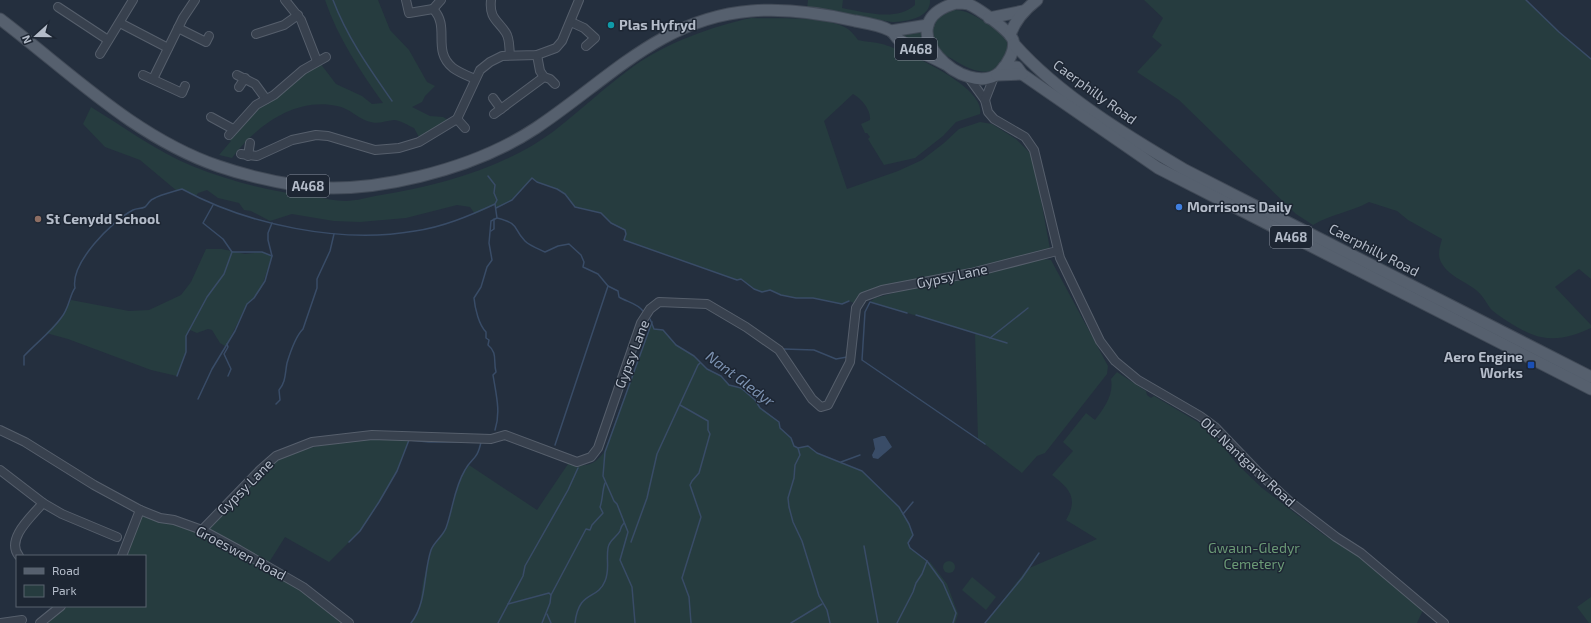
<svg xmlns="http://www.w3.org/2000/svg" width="1591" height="623" font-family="'Exo 2',sans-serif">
  <rect width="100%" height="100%" fill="#242f3e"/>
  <g fill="#263c3f">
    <path d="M325,0H378L390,30L409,50L427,82L435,86L425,96L422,102L412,107L430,116L443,117L448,120L420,139L414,128C409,126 400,120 394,120C384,121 378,125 367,121C356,117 349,108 337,106C295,97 256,126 232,158L219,155L231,141L229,140L245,121L261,106L276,99L293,82L320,63L336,84L362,96L372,104L383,103C360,71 338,38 325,0Z"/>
    <path d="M808,0H843L842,8C864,12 896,22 915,5V0H930C931,18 906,22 892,22L807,9Z"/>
    <path d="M1144,0H1526L1559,32L1591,59V279L1579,269L1555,287L1591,325V328C1575,335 1559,341 1541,337C1528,335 1504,320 1493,311C1488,307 1484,296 1476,290C1466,282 1447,275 1441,262C1437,254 1440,247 1442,239L1408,220L1397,211L1369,202C1351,212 1331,214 1313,225L1296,214L1179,100L1137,72L1162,45L1152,37L1163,18Z"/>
    <path d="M951,10C965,9 974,15 985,22C992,26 1000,30 1005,37C1008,41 1008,47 1007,52C999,82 973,72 954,60C949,57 942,54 939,50C935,46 933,38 931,33L937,19Z"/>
    <path d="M751,18C777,19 827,15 848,29C852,32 855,36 858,40C866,42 875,42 882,44C904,50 987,87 980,114L956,122L943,136L915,158L884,165L868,139L870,137L867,133H865L861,124L870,120C871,110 862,99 853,94L824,121L847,189L898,171L922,160L944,143L959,129L980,122L992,124L1016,139L1030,153L1035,168L1050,249L971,269L913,280L863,294L854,303L849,301L842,304L813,298H796L781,295L770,290L762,292L754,289L741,279L737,280L624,240L626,234L625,230L611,223L601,213L575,207L565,194L557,189L537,182L532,178C521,191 512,202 496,208L495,205L475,214L470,207L457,205L406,218L360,222L334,221L292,214L270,221L251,211L244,210L239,203L218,198L207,190L198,193L196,196L182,189L177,191L140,160L105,147L83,124L91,107C124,127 156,151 192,166C231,182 274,192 316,197C325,198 335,201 345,201C356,201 369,197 381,195C439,186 506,167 554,131C581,110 606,86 634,66C666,43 713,26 751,18Z"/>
    <path d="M921,32L922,48L900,34Z"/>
    <path d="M206,249H222L245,254L262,252L272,256L261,289L254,298L247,304L227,344L225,346L220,343L212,330L208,329L197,333L190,330L186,336V352L177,376L151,370L68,339L46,333L61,318L71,300L129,311L149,310L181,295L191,282Z"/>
    <path d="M1044,259L1051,260L1108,366L1107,374L1045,453L1037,456L1022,473L978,439L975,333L870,302L875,298L901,291Z"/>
    <path d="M652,322L654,329L663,330L676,345L694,356L707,369L721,376L729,385L741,388L755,400L761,408L779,422L780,428L791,438L794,446L798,448L808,446L817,453L862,471L899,507L909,524L913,535L908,543C911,552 922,555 928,563L930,562L947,584L958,614L955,623H411L419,610L423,582L431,550L446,529L460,479L469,465L537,510L568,464C585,467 594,466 604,452Z"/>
    <path d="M1117,372L1146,391L1147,395L1151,398L1154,396L1203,425L1216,437L1236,463L1262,488L1324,535L1355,553L1423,610L1417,623H985L1027,569L1097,539L1066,520C1079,498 1069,488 1052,475L1073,451L1063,442L1086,413L1095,420C1104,408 1114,395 1111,379Z"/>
    <path d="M379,439L409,440L397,471L372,514L360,531L329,562L285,537L268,564L208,530C222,511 260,469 280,458C303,446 352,440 379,439Z"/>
    <path d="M142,515L166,523L173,522L204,535L297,586L343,623H48L65,606H145V556H125L132,542L136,523Z"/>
    <circle cx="949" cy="567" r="6"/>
    <path d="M972,577L996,597L986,610L962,590Z"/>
    <path d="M1591,597V623H1589L1577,607Z"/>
  </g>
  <path fill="#394c67" d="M882,436H885L892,447L878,459L873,458L872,455L875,449L873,439Z"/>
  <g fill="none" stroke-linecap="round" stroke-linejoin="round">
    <g stroke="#394c67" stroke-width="1.5">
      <path d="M333,0C347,37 369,68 392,101"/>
      <path d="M1526,0L1559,32L1591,59"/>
      <path d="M488,176L495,185L494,193L497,200L495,204L497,218C521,224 512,228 525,241C530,246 539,249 545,252L558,246L569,244L581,255L584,262L583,267L598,274L608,286L618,291L619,297C627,302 637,303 643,311"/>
      <path d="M213,205L203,223L223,239L232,252H262L272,256"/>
      <path d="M496,208L512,200L532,178L537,182L557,189L565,194L575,207L601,213L611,223L625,230L626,234L624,240L737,280L741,279L754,289L762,292L770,290L781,295L796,298H813L842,304L849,301"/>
      <path d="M491,231L494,229V219"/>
      <path d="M907,313L870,302L865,312L862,360L985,444"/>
      <path d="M916,315L1007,343"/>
      <path d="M650,319L654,329L663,330L676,345L694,356L707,369L721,376L729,385L741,388L755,400L760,408L779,422L780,428L791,438L794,446L798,448L808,446L817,453L862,471L899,507L909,524L913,535L908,543L910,548L927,561L943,583L956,613L953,623"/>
      <path d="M990,338L1028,308"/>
      <path d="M227,344L228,347L224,354L231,369L228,376"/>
      <path d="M784,349L814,350L836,359L847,357"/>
      <path d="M24,365V356C36,343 51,332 61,318C69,309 70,294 75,288C70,263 112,221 133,210C137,208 141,209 145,207C148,204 150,200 153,199C162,194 173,192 182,189C248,225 340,244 415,231C443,227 469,216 495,204"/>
      <path d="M177,376L186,352V336L207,297L224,274L232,252"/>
      <path d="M198,399L212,369L235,331L247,304L254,298L265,281L272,256L268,240V233L272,223"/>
      <path d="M276,404L280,400L279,390C286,382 285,373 287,363C290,353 295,337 303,329L317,288V279L330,251L334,234"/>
      <path d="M680,405L708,421V430L710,434L699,473L692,481L690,485L701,517L682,578L689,597L691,623"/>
      <path d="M495,430C501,412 496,394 493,375L496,372C493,361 498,353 488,345L489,340L486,338V332C479,325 475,309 474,298L481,287L487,267L492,260L489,243L491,221L497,218"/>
      <path d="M555,445L608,286"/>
      <path d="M798,448L800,455L795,465L794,478L788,498L789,507L793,522L802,541L819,596L827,610L830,623"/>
      <path d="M841,462L860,455"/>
      <path d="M903,514L913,502"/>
      <path d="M349,542L360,531L379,502L397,471L409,440L429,442H464"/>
      <path d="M631,542L647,498L657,454L698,365L700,363"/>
      <path d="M864,546L878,623"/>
      <path d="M508,604L549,593L551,595"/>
      <path d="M547,614L551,623"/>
      <path d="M411,623C427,603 423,574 431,550C434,542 443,536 446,528C453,509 454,488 465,470C472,457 477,461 481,442H480"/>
      <path d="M498,623L523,576L525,566L568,490L578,468"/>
      <path d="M542,623L550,603L551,595L586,529L590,530L592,525L603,513L600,507C603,499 602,491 605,483"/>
      <path d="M575,623C579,589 597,601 605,581C610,570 606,560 608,548C609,540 617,537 620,531C621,527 621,526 624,523"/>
      <path d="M635,623L632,587L620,560L628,532L617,504L614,501L603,476L605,452L652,322"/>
      <path d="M791,623L822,604"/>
      <path d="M897,623L913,592L916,583L922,574L927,561"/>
      <path d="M985,623L1022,578L1039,553"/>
    </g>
    <defs>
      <g id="minor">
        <path d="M285,0L301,20L317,61"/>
        <path d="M406,0L409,13L433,9"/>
        <path d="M441,0L433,9C451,27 431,50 453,68C460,73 468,76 475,79"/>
        <path d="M491,0C489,19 498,20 506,33C510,39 509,48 510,55"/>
        <path d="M58,7L108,40"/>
        <path d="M571,22L584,28L595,38L586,46"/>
        <path d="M120,23L168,48"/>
        <path d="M178,28L206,42L209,36"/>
        <path d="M256,34L284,25L298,15"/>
        <path d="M100,54L133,0"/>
        <path d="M537,55L540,71L544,77"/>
        <path d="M143,75L182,93L185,86"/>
        <path d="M237,75L255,84L266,99"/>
        <path d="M969,78L985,100L988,112L994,119L1025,137L1034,150L1060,258L1100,341L1115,361L1138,380L1200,416L1215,427L1259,473L1289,501L1336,537L1361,553L1444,623"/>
        <path d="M153,79L183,18L195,0"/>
        <path d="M239,87L245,78"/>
        <path d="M493,98L501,109"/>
        <path d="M985,100L994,77"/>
        <path d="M494,114L544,77L550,79L555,84"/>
        <path d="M211,117L233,129"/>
        <path d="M457,119L465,128"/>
        <path d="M229,135L256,105L274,95L303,70L326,57"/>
        <path d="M241,154L257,156L292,140L316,135L328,136L375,150L399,148L419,142L457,119L480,70L490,62L502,56L537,55L556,48L562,41L579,0"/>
        <path d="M248,156L250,143"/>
        <path d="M0,430L25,442L94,485L140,510L160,518L174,520L202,530L239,550L303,587L349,623"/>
        <path d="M0,470L43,503L62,514L117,537"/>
        <path d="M202,530L260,470L276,456L312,442L372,435L491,439L505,435L577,462L591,457L598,448L641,323L650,309L659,302L707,304L746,327L779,350L812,399L821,407L828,405L850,362L856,308L863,297L882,290L971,273L1057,251"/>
        <path d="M19,556C5,539 32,516 43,503"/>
        <path d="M122,556L140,510"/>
        <path d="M1,623L22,620"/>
        <path d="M40,623L61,606"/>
      </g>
      <g id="major">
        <path d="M956,3C959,3 964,3 968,4C978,8 1009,30 1013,40C1016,50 1007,65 1000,72C967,102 883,24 956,3Z"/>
        <path d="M989,18L1023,11"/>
        <path d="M0,19C70,72 134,137 218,166C241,174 271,181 295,185C369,197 474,169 536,128C607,81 661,18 751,11C786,8 821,13 855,21C866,23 881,25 891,31C894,33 896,37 898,39C912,49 930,56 945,64"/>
        <path d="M891,31L928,25"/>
        <path d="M1010,35C1015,20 1024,10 1037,0"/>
        <path d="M1014,44C1059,95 1127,136 1185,170L1591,377"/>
        <path d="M1004,67H1017L1022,74L1158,168L1591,389"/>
        <path d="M997,75L1022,74"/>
      </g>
    </defs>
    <use href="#minor" stroke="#565f6c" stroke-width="10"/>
    <use href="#major" stroke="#414a57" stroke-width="13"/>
    <use href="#minor" stroke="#38414e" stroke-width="8"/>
    <use href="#major" stroke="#56606e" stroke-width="11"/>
  </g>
  <circle fill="#0f9aa8" stroke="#1d2633" stroke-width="1.5" cx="611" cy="25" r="4"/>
  <circle fill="#3f7fe0" stroke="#1d2633" stroke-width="1.5" cx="1179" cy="207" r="4"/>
  <circle fill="#8d6e63" stroke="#1d2633" stroke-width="1.5" cx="38" cy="219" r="4"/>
  <rect fill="#1a4fb4" stroke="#1d2633" stroke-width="1.5" x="1527" y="361" width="8" height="8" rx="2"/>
  <g text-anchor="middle" stroke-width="3" stroke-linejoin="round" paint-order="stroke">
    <g fill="#1d2633" stroke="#878f9c" stroke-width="1">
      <rect x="895" y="38" width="42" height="22" rx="3"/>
      <rect x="287" y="175" width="42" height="22" rx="3"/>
      <rect x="1270" y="226" width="42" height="22" rx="3"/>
    </g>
    <g font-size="13" font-weight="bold" fill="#b4bcc9">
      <text x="916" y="54">A468</text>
      <text x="308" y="191">A468</text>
      <text x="1291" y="242">A468</text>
    </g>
    <g font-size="14" font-weight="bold" fill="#b4bcc9" stroke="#1d2633" text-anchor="start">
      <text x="619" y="30">Plas Hyfryd</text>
      <text x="1187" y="212">Morrisons Daily</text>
      <text x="46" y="224">St Cenydd School</text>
      <text x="1523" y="362" text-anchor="end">Aero Engine<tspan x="1523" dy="16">Works</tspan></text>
    </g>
    <g font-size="14" fill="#b4bcc9" stroke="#1d2633">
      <text transform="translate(1095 92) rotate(36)" y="5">Caerphilly Road</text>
      <text transform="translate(1374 250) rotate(27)" y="5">Caerphilly Road</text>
      <text transform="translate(952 276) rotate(-12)" y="5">Gypsy Lane</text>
      <text transform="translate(632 354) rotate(-69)" y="5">Gypsy Lane</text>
      <text transform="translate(1248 462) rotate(43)" y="5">Old Nantgarw Road</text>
      <text transform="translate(245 487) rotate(-45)" y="5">Gypsy Lane</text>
      <text transform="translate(241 553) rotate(28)" y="5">Groeswen Road</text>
    </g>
    <g font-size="14" fill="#6b9a76" stroke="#1d2633">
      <text x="1254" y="553">Gwaun-Gledyr<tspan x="1254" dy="16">Cemetery</tspan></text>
    </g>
    <g font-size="15" font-style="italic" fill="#7c92b1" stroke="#1d2633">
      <text transform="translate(740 379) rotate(37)" y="5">Nant Gledyr</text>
    </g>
  </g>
  <rect x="16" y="555" width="130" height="52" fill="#1d2633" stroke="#59626f"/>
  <rect x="24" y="568" width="20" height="6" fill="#56606e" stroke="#59626f"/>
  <text x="52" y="575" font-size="12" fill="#b4bcc9">Road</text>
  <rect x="24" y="585" width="20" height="12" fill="#263c3f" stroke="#59626f"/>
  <text x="52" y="595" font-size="12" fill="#b4bcc9">Park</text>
  <g transform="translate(36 36) rotate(249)" stroke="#1d2633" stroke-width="3" paint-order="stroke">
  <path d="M0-3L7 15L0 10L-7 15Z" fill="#b4bcc9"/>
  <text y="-6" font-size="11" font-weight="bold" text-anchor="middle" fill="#b4bcc9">N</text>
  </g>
</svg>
